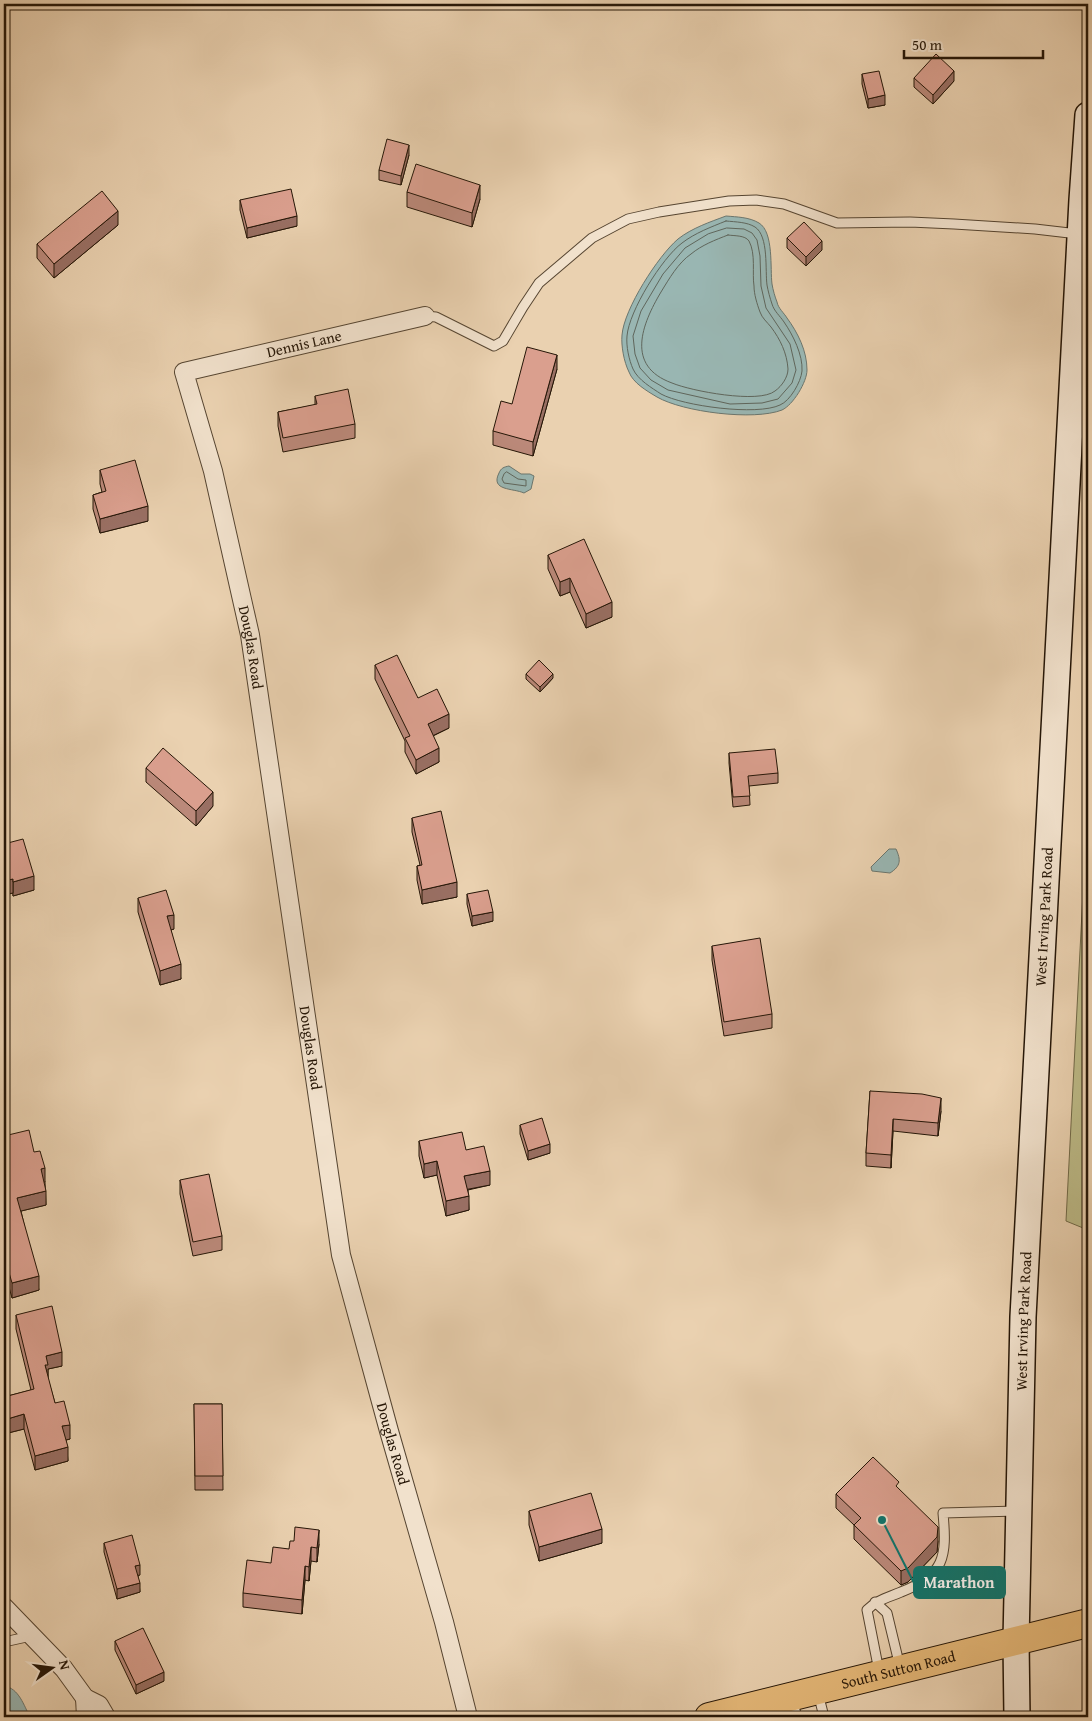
<svg xmlns="http://www.w3.org/2000/svg" width="1092" height="1721" font-family="'Gentium Book Plus',serif">
  <rect width="100%" height="100%" fill="#ead1b0"/>
  <filter id="stains"><feTurbulence type="fractalNoise" baseFrequency=".004" numOctaves="4"/><feColorMatrix values="0 0 0 0 .2 0 0 0 0 .09 0 0 0 0 .02 0 0 0 .5 -.17"/></filter>
  <radialGradient id="worn" r=".72"><stop offset=".6" stop-color="#630" stop-opacity="0"/><stop offset="1" stop-color="#630" stop-opacity=".3"/></radialGradient>
  <path fill="#bcba87" stroke="#706847" d="M1088,796V1230L1066,1221Z"/>
  <g fill="#99b6b2" stroke="#6b766e">
    <path d="M726,216C737,217 749,217 759,223C774,232 770,269 772,284C773,290 775,297 777,302C778,308 784,313 787,318C798,333 807,351 807,370C807,382 793,405 782,410C754,421 683,412 657,397C647,391 633,383 629,372C624,362 621,346 622,335C624,309 658,256 678,239C692,228 710,222 726,216Z"/>
    <path d="M509,466L521,474H530L534,476L531,489L524,493C513,488 490,491 499,473C501,468 504,467 509,466Z"/>
    <path d="M889,849H896C901,860 901,866 890,873L872,871L871,867Z"/>
    <path d="M4,1686C19,1688 24,1706 30,1717H4Z"/>
  </g>
  <g fill="none" stroke-linecap="round" stroke-linejoin="round">
    <g stroke="#5f665c" stroke-width="1">
      <path d="M726,221C736,222 747,222 755,227C769,236 765,271 767,285C768,291 770,298 772,304C774,311 780,316 784,322C793,335 803,355 802,371C801,382 790,401 780,405C757,416 683,406 661,394C652,388 638,380 633,369C629,360 626,346 627,336C629,311 662,258 682,243C695,233 711,227 726,221Z"/>
      <path d="M727,228L744,229L752,233L757,240L760,256L761,286L766,308L790,344L796,370L792,383L778,399L762,403L730,404L668,390L651,380L640,368L635,354L633,336L641,311L663,274L685,248L708,234Z"/>
      <path d="M728,235C734,236 745,235 749,241C756,254 752,273 754,286C754,294 757,304 760,312C762,318 767,322 771,327C780,339 787,353 788,369C788,377 782,386 775,391C759,404 691,391 672,383C625,366 642,324 661,292C669,279 678,263 691,254C702,245 715,240 728,235Z"/>
      <path d="M507,472L518,479L526,480V486L504,483L502,479L504,474Z"/>
    </g>
    <defs>
      <g id="service">
        <path d="M425,316L436,317L494,346L503,341L523,307L539,283L592,238L628,219L659,212L729,201L756,200L784,204L837,223L910,222L954,224L1035,229L1078,234"/>
        <path d="M875,1602L887,1613L900,1667"/>
        <path d="M4,1642L31,1636"/>
        <path d="M879,1671L867,1610C877,1600 887,1598 901,1592C945,1575 947,1557 943,1513L1017,1511"/>
        <path d="M818,1693L824,1717"/>
        <path d="M792,1700L797,1717"/>
      </g>
      <g id="minor">
        <path id="s1" d="M425,316L184,372L213,471L250,635L341,1255L389,1431L444,1622L468,1717"/>
        <path d="M4,1607L64,1669L85,1698L99,1705L106,1717"/>
        <path d="M85,1698L86,1717"/>
      </g>
      <g id="secondary">
        <path id="s2" d="M1017,1717L1016,1641L1023,1317L1082,200L1088,115"/>
      </g>
      <g id="primary">
        <path id="s3" d="M709,1717L1088,1623"/>
      </g>
    </defs>
    <use href="#service" stroke="#564531" stroke-width="11"/>
    <use href="#minor" stroke="#564531" stroke-width="20"/>
    <use href="#secondary" stroke="#251607" stroke-width="28"/>
    <use href="#primary" stroke="#251607" stroke-width="30"/>
    <use href="#service" stroke="#f1e1cc" stroke-width="9"/>
    <use href="#minor" stroke="#f1e1cc" stroke-width="18"/>
    <use href="#secondary" stroke="#f1e1cc" stroke-width="25"/>
    <use href="#primary" stroke="#e5b878" stroke-width="28"/>
  </g>
  <g fill="#bb897a" stroke="#251607">
    <path d="M862,74L885,105L868,108L862,84Z"/>
    <path d="M914,78L954,81L933,104L914,87Z"/>
    <path d="M409,155L401,185L379,180V170Z"/>
    <path d="M407,192L480,199L472,227L407,207Z"/>
    <path d="M240,200L297,226L247,238L240,210Z"/>
    <path d="M118,225L54,278L37,258V244Z"/>
    <path d="M787,238L822,250L806,266L787,248Z"/>
    <path d="M557,369L533,456L493,445V431L512,404Z"/>
    <path d="M315,396L355,424V438L283,452L278,426V412L315,405Z"/>
    <path d="M100,470L148,521L100,533L93,509V495L102,492L100,484Z"/>
    <path d="M548,555L612,617L586,628L570,592L560,596L548,569Z"/>
    <path d="M375,665L418,698L449,728L433,736L439,762L416,774L405,752V741L375,679Z"/>
    <path d="M526,674L553,678L540,692L526,679Z"/>
    <path d="M729,753L778,773V783L749,786L750,805L733,807L729,763Z"/>
    <path d="M146,768L213,806L196,826L146,782Z"/>
    <path d="M412,818L457,897L422,904L417,880V866L420,865L412,832Z"/>
    <path d="M4,844L34,890L13,896V893L4,895Z"/>
    <path d="M467,894L493,921L472,926L467,904Z"/>
    <path d="M138,898L174,929L171,930L181,979L160,985L138,912Z"/>
    <path d="M712,946L772,1014V1028L724,1036L712,960Z"/>
    <path d="M870,1091L941,1111L938,1136L893,1131L891,1168L866,1166V1153Z"/>
    <path d="M520,1125L550,1153L528,1160L520,1134Z"/>
    <path d="M4,1136L34,1152L45,1182L46,1205L21,1211L39,1290L12,1298L4,1269Z"/>
    <path d="M419,1141L490,1185L468,1190L469,1210L446,1216L437,1175L424,1178L419,1156Z"/>
    <path d="M180,1180L222,1236V1250L193,1256L180,1194Z"/>
    <path d="M16,1315L62,1366L48,1369V1379L55,1403L70,1439L66,1440L68,1461L35,1470L24,1429L4,1434V1397L31,1390L16,1329Z"/>
    <path d="M194,1404H222L223,1490H195Z"/>
    <path d="M899,1489L938,1541L937,1552L908,1582L901,1585L854,1539V1525L836,1508V1494Z"/>
    <path d="M529,1511L602,1543L539,1561L529,1525Z"/>
    <path d="M104,1543L140,1575H138L140,1592L117,1599L104,1552Z"/>
    <path d="M319,1544L317,1562L311,1561L309,1581L305,1580L302,1614L243,1607V1593L271,1563Z"/>
    <path d="M115,1641L164,1681L136,1694L115,1650Z"/>
  </g>
  <g fill="#996f63" stroke="#251607">
    <path d="M954,71V81L933,104V95Z"/>
    <path d="M885,95V105L868,108V99Z"/>
    <path d="M409,145V155L401,185V176Z"/>
    <path d="M480,185V199L472,227V213Z"/>
    <path d="M118,211V225L54,278V264Z"/>
    <path d="M297,216V226L247,238V228Z"/>
    <path d="M822,241V250L806,266V257Z"/>
    <path d="M557,355V369L533,456V442Z"/>
    <path d="M148,506V521L100,533V519Z"/>
    <path d="M570,578V592L560,596V582Z"/>
    <path d="M612,602V617L586,628V614Z"/>
    <path d="M553,674V678L540,692V687Z"/>
    <path d="M449,714V728L428,738V724Z"/>
    <path d="M439,748V762L416,774V760Z"/>
    <path d="M213,792V806L196,826V811Z"/>
    <path d="M34,876V890L13,896V882Z"/>
    <path d="M13,879V893L4,895V881Z"/>
    <path d="M457,882V897L422,904V890Z"/>
    <path d="M493,912V921L472,926V916Z"/>
    <path d="M174,915V929L167,931V916Z"/>
    <path d="M181,964V979L160,985V971Z"/>
    <path d="M941,1098V1111L938,1136V1123Z"/>
    <path d="M893,1119V1131L891,1168V1155Z"/>
    <path d="M550,1144V1153L528,1160V1151Z"/>
    <path d="M437,1161V1175L424,1178V1164Z"/>
    <path d="M45,1168V1182L41,1183V1169Z"/>
    <path d="M490,1171V1185L464,1190V1176Z"/>
    <path d="M46,1191V1205L17,1212V1198Z"/>
    <path d="M469,1196V1210L446,1216V1201Z"/>
    <path d="M39,1276V1290L12,1298V1283Z"/>
    <path d="M62,1352V1366L48,1369V1379L45,1365L46,1356Z"/>
    <path d="M24,1414V1429L4,1434V1420Z"/>
    <path d="M70,1425V1439L62,1441V1426Z"/>
    <path d="M68,1447V1461L35,1470V1456Z"/>
    <path d="M938,1527V1541L937,1552L908,1582L901,1585V1571Z"/>
    <path d="M602,1529V1543L539,1561V1547Z"/>
    <path d="M319,1530V1544L317,1562V1548Z"/>
    <path d="M311,1547V1561L309,1581V1567Z"/>
    <path d="M140,1565V1575L135,1576V1566Z"/>
    <path d="M305,1566V1580L302,1614V1600Z"/>
    <path d="M140,1583V1592L117,1599V1589Z"/>
    <path d="M164,1672V1681L136,1694V1685Z"/>
  </g>
  <g fill="#da9f8e" stroke="#251607">
    <path d="M936,54L954,71L933,95L914,78Z"/>
    <path d="M879,71L885,95L868,99L862,74Z"/>
    <path d="M387,139L409,145L401,176L379,170Z"/>
    <path d="M416,164L480,185L472,213L407,192Z"/>
    <path d="M291,189L297,216L247,228L240,200Z"/>
    <path d="M102,191L118,211L54,264L37,244Z"/>
    <path d="M804,222L822,241L806,257L787,238Z"/>
    <path d="M527,347L557,355L533,442L493,431L501,401L512,404Z"/>
    <path d="M348,389L355,424L283,438L278,412L317,404L315,396Z"/>
    <path d="M135,460L148,506L100,519L93,495L106,491L100,470Z"/>
    <path d="M584,539L612,602L586,614L570,578L560,582L548,555Z"/>
    <path d="M397,655L418,698L437,689L449,714L428,724L439,748L416,760L405,738L410,736L375,665Z"/>
    <path d="M539,660L553,674L540,687L526,674Z"/>
    <path d="M163,748L213,792L196,811L146,768Z"/>
    <path d="M775,749L778,773L748,776L750,796L733,797L729,753Z"/>
    <path d="M441,811L457,882L422,890L417,866L422,865L412,818Z"/>
    <path d="M23,839L34,876L13,882V879L4,881V852L6,851L4,844Z"/>
    <path d="M166,890L174,915L167,916L181,964L160,971L138,898Z"/>
    <path d="M488,890L493,912L472,916L467,894Z"/>
    <path d="M760,938L772,1014L724,1022L712,946Z"/>
    <path d="M870,1091L922,1094L941,1098L938,1123L893,1119L891,1155L866,1153Z"/>
    <path d="M542,1118L550,1144L528,1151L520,1125Z"/>
    <path d="M29,1130L34,1152L40,1151L45,1168L41,1169L46,1191L17,1198L39,1276L12,1283L4,1255V1136Z"/>
    <path d="M462,1132L466,1150L484,1146L490,1171L464,1176L469,1196L446,1201L437,1161L424,1164L419,1141Z"/>
    <path d="M209,1174L222,1236L193,1242L180,1180Z"/>
    <path d="M52,1306L62,1352L46,1356L48,1365H45L55,1403L64,1401L70,1425L62,1426L68,1447L35,1456L24,1414L4,1420V1397L34,1389L16,1315Z"/>
    <path d="M194,1404H222L223,1476H195Z"/>
    <path d="M873,1457L899,1482L896,1486L938,1527L937,1537L908,1568L901,1571L854,1525L861,1518L836,1494Z"/>
    <path d="M591,1493L602,1529L539,1547L529,1511Z"/>
    <path d="M295,1527L319,1530L317,1548L311,1547L309,1567L305,1566L302,1600L243,1593L247,1560L271,1563L273,1547L289,1549L290,1541H294Z"/>
    <path d="M132,1535L140,1565L135,1566L140,1583L117,1589L104,1543Z"/>
    <path d="M143,1628L164,1672L136,1685L115,1641Z"/>
  </g>
  <g text-anchor="middle" stroke-width="4.5" stroke-linejoin="round" paint-order="stroke">
    <g font-size="15" fill="#251607" stroke="#f1e1cc">
      <text transform="translate(304 344) rotate(-13)" y="5">Dennis Lane</text>
      <text dy="5" stroke="none"><textPath href="#s1" startOffset="531">Douglas Road</textPath></text>
      <text dy="5" stroke="none"><textPath href="#s2" startOffset="801">West Irving Park Road</textPath></text>
      <text dy="5" stroke="none"><textPath href="#s1" startOffset="936">Douglas Road</textPath></text>
      <text dy="5" stroke="none"><textPath href="#s2" startOffset="396">West Irving Park Road</textPath></text>
      <text dy="5" stroke="none"><textPath href="#s1" startOffset="1341">Douglas Road</textPath></text>
      <text dy="5" stroke="none"><textPath href="#s3" startOffset="195">South Sutton Road</textPath></text>
    </g>
  </g>
  <path fill="none" stroke="#0f766e" stroke-width="2" d="M882 1520L914 1583"/>
  <circle fill="#0f766e" stroke="#f1e1cc" stroke-width="2" cx="882" cy="1520" r="5"/>
  <rect fill="#0f766e" stroke="#0f766e" stroke-width="2" x="914" y="1567" width="91" height="31" rx="5"/>
  <g font-size="16" text-anchor="middle" font-weight="bold" fill="#fff">
    <text x="959" y="1588">Marathon</text>
  </g>
  <rect width="1092" height="1721" fill="none" stroke="#ead1b0" stroke-width="20"/>
  <rect x="5" y="5" width="1082" height="1711" fill="none" stroke="#251607" stroke-width="2.5"/>
  <rect x="10" y="10" width="1072" height="1701" fill="none" stroke="#251607"/>
  <g transform="translate(52 1668) rotate(76)" stroke="#f1e1cc" stroke-width="4" paint-order="stroke">
  <path d="M0-4L9 19L0 12L-9 19Z" fill="#251607"/>
  <text y="-8" font-size="14" font-weight="bold" text-anchor="middle" fill="#251607">N</text>
  </g>
  <path d="M904 50v8h139v-8" fill="none" stroke="#251607" stroke-width="2.5"/>
  <text x="912" y="50" font-size="15" fill="#251607" stroke="#f1e1cc" stroke-width="4" paint-order="stroke">50 m</text>
  <rect width="100%" height="100%" filter="url(#stains)"/>
  <rect width="100%" height="100%" fill="url(#worn)"/>
</svg>
